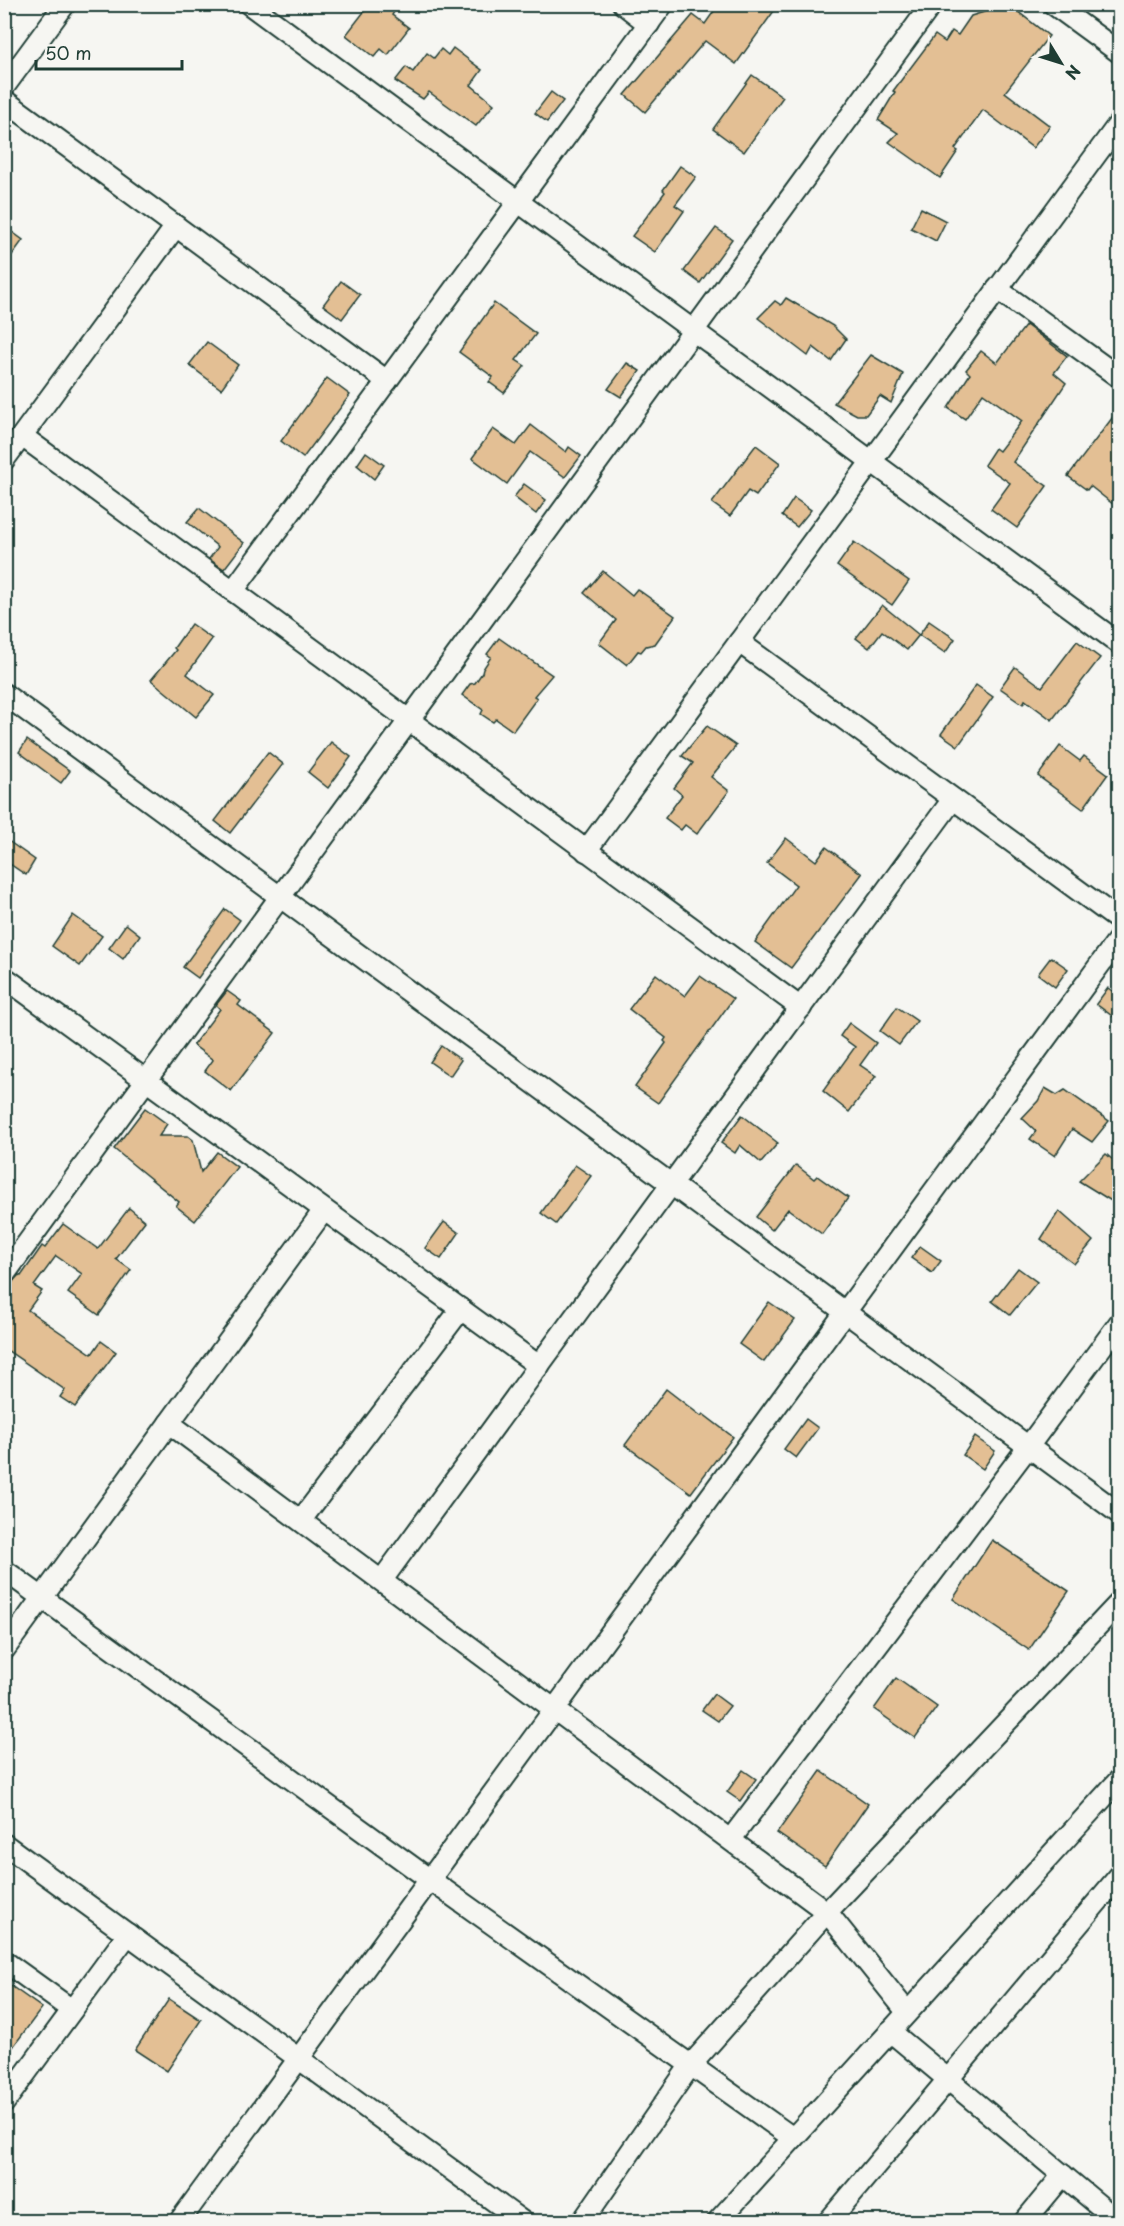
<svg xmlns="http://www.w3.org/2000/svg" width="1124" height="2226" font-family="'Playpen Sans',sans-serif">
  <rect width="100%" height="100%" fill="#f6f6f2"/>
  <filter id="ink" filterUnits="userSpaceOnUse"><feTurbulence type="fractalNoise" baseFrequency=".0167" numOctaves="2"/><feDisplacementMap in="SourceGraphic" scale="12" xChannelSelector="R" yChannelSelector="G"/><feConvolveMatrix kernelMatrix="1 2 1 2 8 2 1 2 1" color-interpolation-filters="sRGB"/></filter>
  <g filter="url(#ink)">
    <g fill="#e3bf94" stroke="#1f3d34" stroke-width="1.5">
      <path d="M370,4H385L394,12L392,15L409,28L388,55L381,49L374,57L346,35Z"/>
      <path d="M719,4H779L736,64L705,41L645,112L625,95L693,15L705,24Z"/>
      <path d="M990,4H1008L1049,36L1005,92L1050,126L1033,148L983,110L955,149L958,151L940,178L889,142L898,133L878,120L895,92L893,91L935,35L945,42L952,31L958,35L971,16L984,12Z"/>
      <path d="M453,48L482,70L471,85L494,104L476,126L429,92L423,99L395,81L406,67L413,72L427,53L434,58L441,49L448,55Z"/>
      <path d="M752,75L783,97L744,152L713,129Z"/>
      <path d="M551,92L563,101L547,122L535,113Z"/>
      <path d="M680,166L696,177L675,205L684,211L655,252L632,236L665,192L663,190Z"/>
      <path d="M921,208L946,221L936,241L911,228Z"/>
      <path d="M4,226L23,240L4,266Z"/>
      <path d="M716,228L732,239L700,283L684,271Z"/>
      <path d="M341,281L360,295L342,319L323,305Z"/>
      <path d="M786,298L833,326L846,339L831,361L813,347L808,356L758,318L775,301L781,305Z"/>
      <path d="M494,303L536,334L516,360L525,366L504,393L489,382L493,377L459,352Z"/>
      <path d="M1026,325L1067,356L1054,373L1066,383L1013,462L1047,486L1017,528L991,509L1010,483L984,465L995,448L999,451L1022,421L983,393L965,419L948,408L970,374L966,370L981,351L997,363Z"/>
      <path d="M207,342L238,365L221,389L189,365Z"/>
      <path d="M871,355L903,374L891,403L880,396L866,415H857L834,403Z"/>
      <path d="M627,363L640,371L621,397L608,389Z"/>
      <path d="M327,378L350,395L303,458L281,441Z"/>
      <path d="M1119,409V509L1090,486L1087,490L1068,476Z"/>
      <path d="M531,425L566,452L569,447L581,456L565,477L530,452L507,484L472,458L493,429L516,445Z"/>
      <path d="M756,445L780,463L756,496L748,491L730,516L712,503Z"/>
      <path d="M366,452L384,465L374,479L357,465Z"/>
      <path d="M524,484L546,500L536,514L514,497Z"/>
      <path d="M794,498L811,510L797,527L782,516Z"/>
      <path d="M199,508L244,543L224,569L209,559L218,547L187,522Z"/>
      <path d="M854,542L909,581L892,605L837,566Z"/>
      <path d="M603,571L632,595L637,589L675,616L655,644L646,646L641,652L638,651L627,665L599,643L616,620L584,593Z"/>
      <path d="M882,605L919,635L907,650L882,631L869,648L856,638Z"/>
      <path d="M929,621L955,639L945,653L919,635Z"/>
      <path d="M191,624L212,639L187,674L214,695L196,717L151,680L176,650L174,648Z"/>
      <path d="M499,638L552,675L534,696L537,698L513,731L496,719L493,722L481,714L483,710L462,695L470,684L475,683L482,673L483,669L491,657L487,654Z"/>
      <path d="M1077,641L1100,658L1052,720L1025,700L1023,704L1000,688L1015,667L1042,687Z"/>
      <path d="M976,685L993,697L958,746L941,734Z"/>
      <path d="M707,726L736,746L711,777L729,791L697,834L685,825L681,830L665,818L682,795L674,788L693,763L682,756Z"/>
      <path d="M27,740L70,771L61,783L19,752Z"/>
      <path d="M331,742L351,757L328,788L308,772Z"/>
      <path d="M1060,746L1080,761L1084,756L1108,774L1083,809L1038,776Z"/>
      <path d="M268,752L283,764L230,833L215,821Z"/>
      <path d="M4,838L35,860L26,875L4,860Z"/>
      <path d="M786,838L816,861L826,847L862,874L791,968L755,942L796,885L767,863Z"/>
      <path d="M225,909L240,920L198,978L183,967Z"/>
      <path d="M73,915L102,936L80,966L52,946Z"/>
      <path d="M126,924L140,935L123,959L109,948Z"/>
      <path d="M1051,957L1068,969L1055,987L1038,974Z"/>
      <path d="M656,974L685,996L700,976L733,999L658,1103L635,1087L666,1043L664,1041L666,1038L629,1009Z"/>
      <path d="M1108,988L1119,996V1021L1096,1004Z"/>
      <path d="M227,991L241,1001L238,1005L275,1033L231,1091L205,1071L213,1060L193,1045L220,1009L216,1005Z"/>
      <path d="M897,1007L917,1021L899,1045L880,1031Z"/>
      <path d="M849,1023L876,1043L860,1065L876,1076L849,1112L823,1091L855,1047L840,1036Z"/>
      <path d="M441,1046L461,1060L450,1076L430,1062Z"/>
      <path d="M1045,1088L1057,1095L1065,1090L1109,1121L1092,1142L1072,1129L1055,1156L1030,1139L1036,1131L1022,1118L1038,1101Z"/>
      <path d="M145,1108L167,1124L159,1136H188L193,1140L201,1172L217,1152L237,1167L195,1221L176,1206L179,1202L114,1149Z"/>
      <path d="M742,1115L778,1143L761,1163L740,1145L735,1153L721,1143Z"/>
      <path d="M1106,1154L1119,1165V1196L1113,1202L1079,1181Z"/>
      <path d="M575,1165L591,1176L556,1224L541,1213Z"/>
      <path d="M796,1165L814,1179L817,1176L848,1198L822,1234L788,1209L772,1230L756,1217Z"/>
      <path d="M129,1208L145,1221L116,1259L131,1270L99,1315L68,1293L82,1274L56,1256L34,1286L42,1291L28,1310L92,1354L101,1341L116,1352L75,1407L60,1397L65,1390L4,1348V1290L19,1275L21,1276L42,1246L45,1248L63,1224L98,1249Z"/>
      <path d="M1059,1211L1093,1241L1074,1264L1041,1239Z"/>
      <path d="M444,1222L459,1233L441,1259L425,1248Z"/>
      <path d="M920,1246L941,1261L932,1273L911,1258Z"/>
      <path d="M1018,1268L1037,1282L1010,1315L992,1301Z"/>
      <path d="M769,1302L795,1320L764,1362L739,1344Z"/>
      <path d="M666,1389L701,1416L703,1414L733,1437L691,1493L625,1445Z"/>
      <path d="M806,1419L818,1428L796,1458L784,1449Z"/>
      <path d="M975,1437L995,1451L983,1469L963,1455Z"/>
      <path d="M992,1540L1069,1591L1029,1650L953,1599Z"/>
      <path d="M896,1678L937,1707L915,1738L874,1709Z"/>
      <path d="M714,1694L730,1706L718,1721L702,1710Z"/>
      <path d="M743,1770L756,1779L740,1801L727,1792Z"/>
      <path d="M821,1771L868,1804L825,1866L777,1833Z"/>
      <path d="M4,1981L42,2008L4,2059Z"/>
      <path d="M169,1999L201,2020L167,2071L135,2050Z"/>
    </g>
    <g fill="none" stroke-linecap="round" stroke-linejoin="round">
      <defs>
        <g id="minor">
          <path d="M249,4L1120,644"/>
          <path d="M623,4L649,24"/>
          <path d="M1053,4L1120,53"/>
          <path d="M4,87L65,4"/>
          <path d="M4,100L387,381"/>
          <path d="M997,289L1120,378"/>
          <path d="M22,436L801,1008"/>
          <path d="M4,460L176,226"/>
          <path d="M233,591L663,4"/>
          <path d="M739,642L1120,921"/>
          <path d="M4,694L1120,1514"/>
          <path d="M586,851L1120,122"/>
          <path d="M4,977L539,1366"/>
          <path d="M4,1275L932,4"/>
          <path d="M169,1423L827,1912L907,2012"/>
          <path d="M301,1520L461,1309"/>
          <path d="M4,1570L429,1879L793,2138"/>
          <path d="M382,1580L953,799"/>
          <path d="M4,1650L324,1210"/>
          <path d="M731,1839L1028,1447L1120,1322"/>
          <path d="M4,1844L523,2222"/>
          <path d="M4,1961L72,2010"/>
          <path d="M890,2031L1119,2222"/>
          <path d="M4,2103L128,1934"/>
          <path d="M179,2222L1120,937"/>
          <path d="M582,2222L690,2066L827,1912L1120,1602"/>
          <path d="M717,2222L1120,1779"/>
          <path d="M828,2222L1120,1875"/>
          <path d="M1024,2222L1063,2175"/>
        </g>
      </defs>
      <use href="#minor" stroke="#1f3d34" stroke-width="24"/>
      <use href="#minor" stroke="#f6f6f2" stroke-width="20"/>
    </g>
  </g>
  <rect width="1124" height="2226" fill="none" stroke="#f6f6f2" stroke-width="24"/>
  <rect x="12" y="12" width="1100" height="2202" fill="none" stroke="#1f3d34" stroke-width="2" filter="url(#ink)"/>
  <g transform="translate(1061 63) rotate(128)" stroke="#f6f6f2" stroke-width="4.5" paint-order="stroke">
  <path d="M0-4.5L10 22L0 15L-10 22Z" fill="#1f3d34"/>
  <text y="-9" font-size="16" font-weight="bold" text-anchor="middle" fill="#1f3d34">N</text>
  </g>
  <path d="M36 60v9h146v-9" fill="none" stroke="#1f3d34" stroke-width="3"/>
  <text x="45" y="60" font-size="18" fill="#1f3d34" stroke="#f6f6f2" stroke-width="4.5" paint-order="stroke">50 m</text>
</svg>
